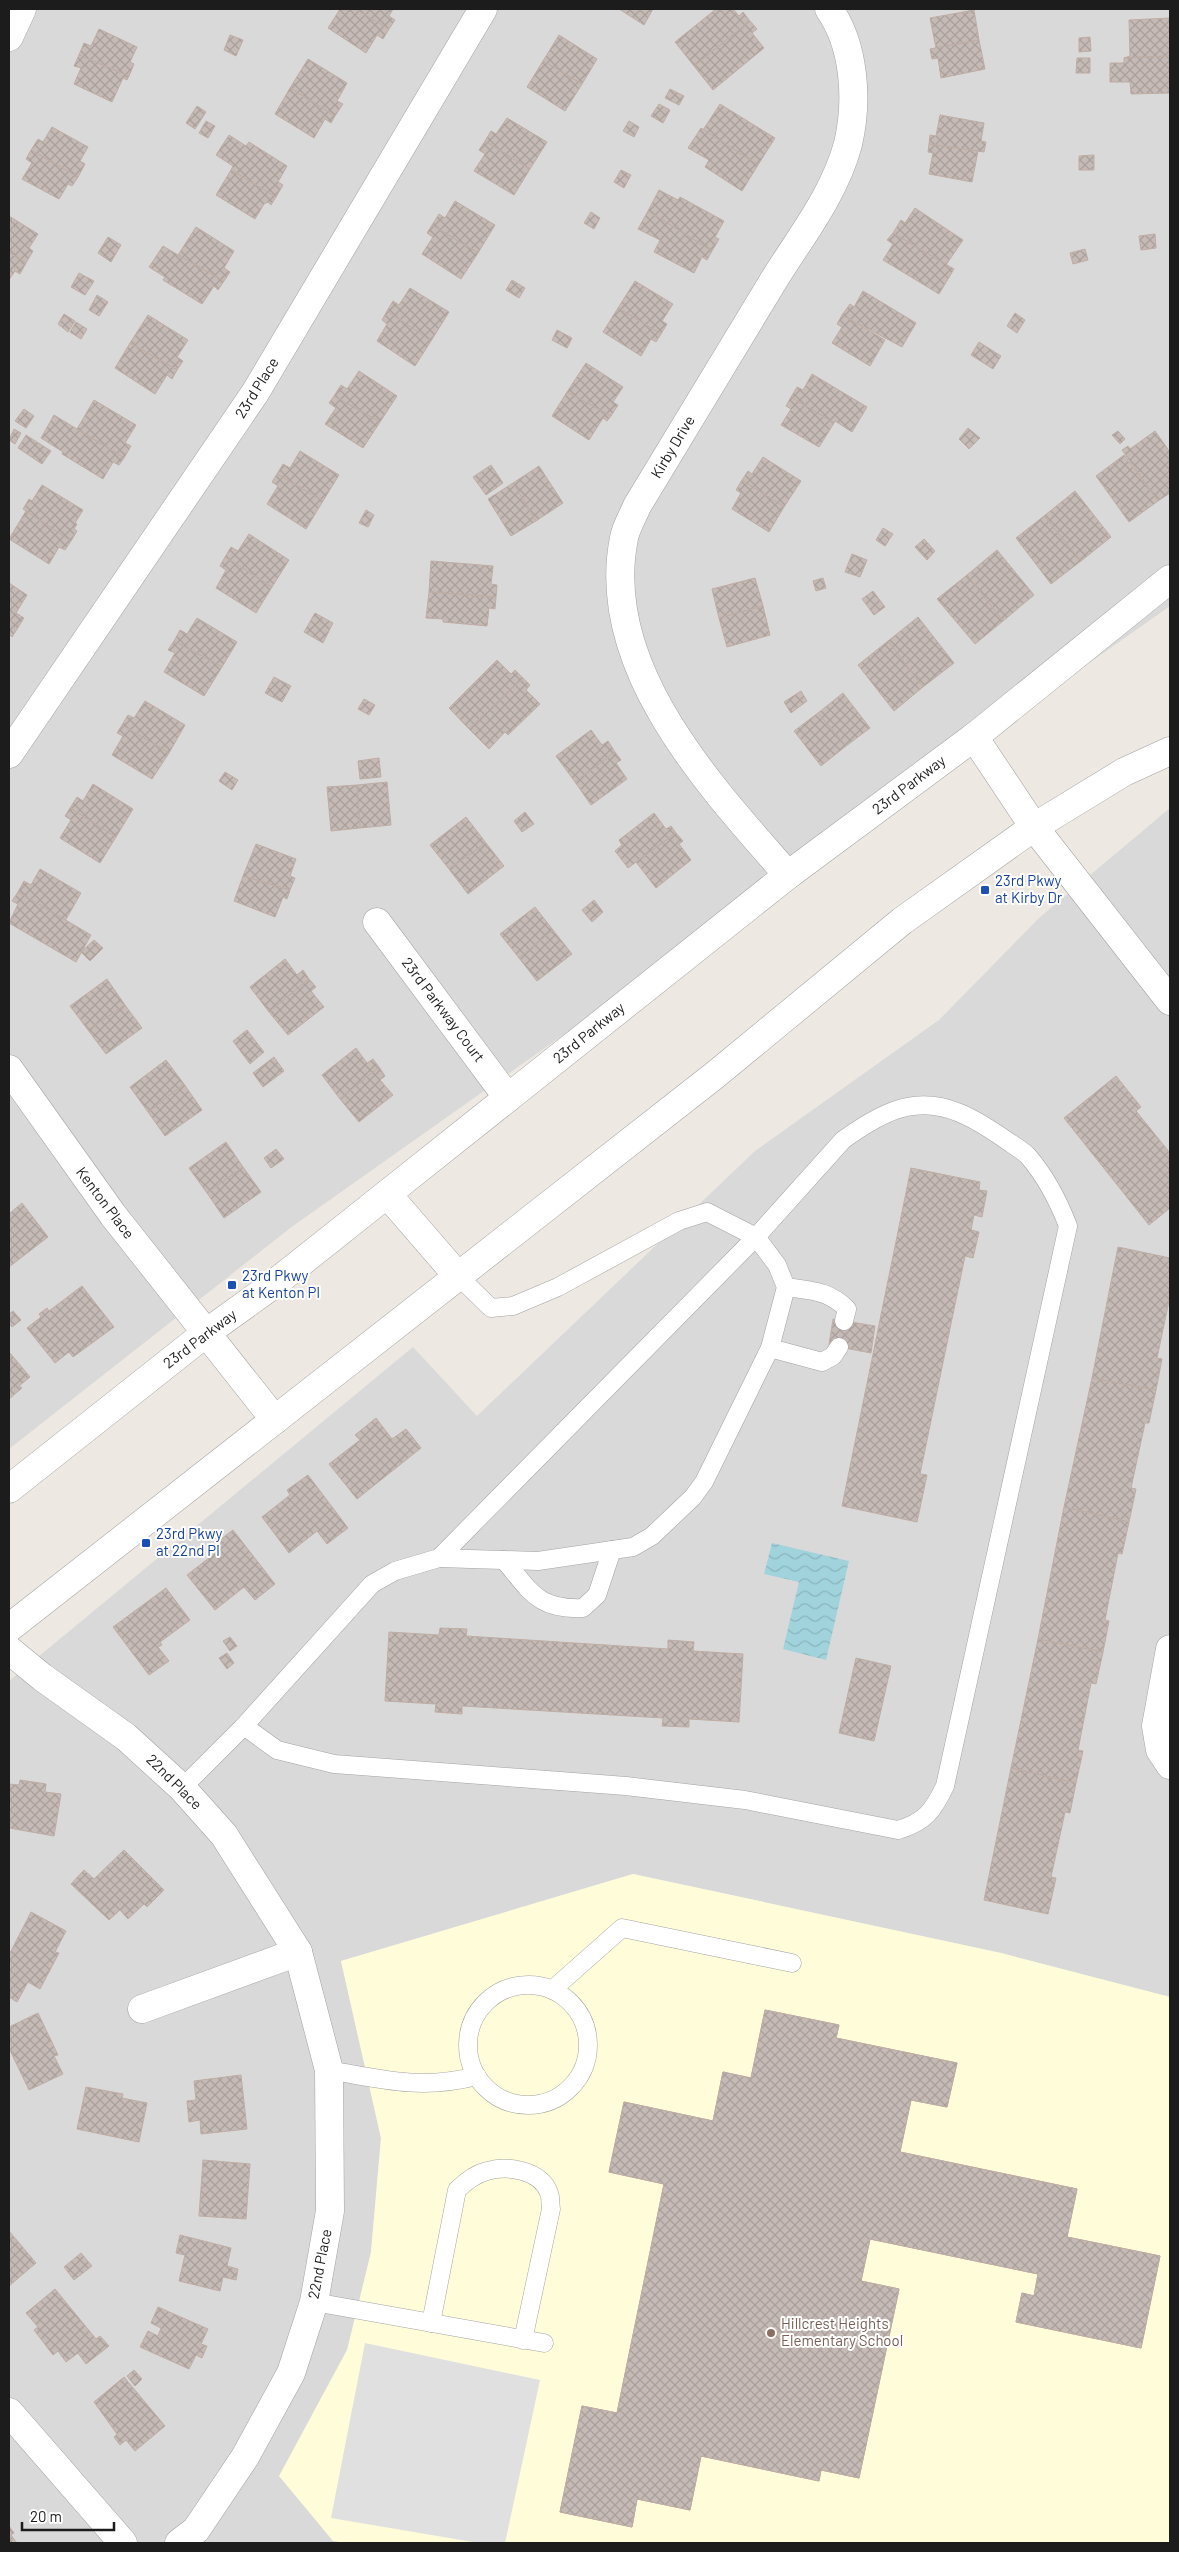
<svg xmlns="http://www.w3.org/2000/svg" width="1179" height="2552" font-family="Barlow,sans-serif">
  <defs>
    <pattern id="water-waves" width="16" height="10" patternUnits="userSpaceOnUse" patternTransform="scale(1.25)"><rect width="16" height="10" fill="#a1d3dc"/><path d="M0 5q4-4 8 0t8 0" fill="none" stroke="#8ab5bc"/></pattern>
    <pattern id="building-cross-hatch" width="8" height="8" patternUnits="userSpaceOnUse" patternTransform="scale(1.25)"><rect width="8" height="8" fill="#c5bab5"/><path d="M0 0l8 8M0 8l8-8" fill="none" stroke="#a99f9b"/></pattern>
  </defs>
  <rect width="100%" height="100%" fill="#ede8e1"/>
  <g fill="#dad9d9">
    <path d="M9,9H1170V606L293,1226L9,1449Z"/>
    <path d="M1170,808V1997L1001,1953L633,1874L341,1961L381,2138L371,2252L333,2540L345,2543H9V1681L413,1347L477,1416L755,1151L939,1020L1039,918Z"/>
  </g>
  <path fill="#fffcd9" d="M633,1874L1001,1953L1170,1997V2543H345L333,2541L279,2476L347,2350L371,2252L381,2138L341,1961Z"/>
  <path fill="#e0e0e0" d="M365,2343L540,2380L505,2543H479L331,2518Z"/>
  <path fill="url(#water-waves)" d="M772,1543L849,1561L826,1660L783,1649L799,1582L764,1574Z"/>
  <g fill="url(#building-cross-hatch)" stroke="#bfada4" fill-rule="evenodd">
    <path d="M340,9H355L389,29L383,39L377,35L366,53L328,28Z"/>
    <path d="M355,9H393L389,16L395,20L389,29Z"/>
    <path d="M619,9H653L644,25Z"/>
    <path d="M716,9H733L739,16L743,12L750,21L694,66L675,42Z"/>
    <path d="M974,10L979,40L936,48L930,18Z"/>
    <path d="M1170,18V56L1124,58L1130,56L1129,20Z"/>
    <path d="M750,21L757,29L752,33L764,48L713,90L694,66Z"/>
    <path d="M99,29L137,47L130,62L134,64L129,76L79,55L84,43L91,46Z"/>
    <path d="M230,35L243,40L236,56L224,50Z"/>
    <path d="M559,35L597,59L582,84L543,61Z"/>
    <path d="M1090,37L1091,51L1079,52V38Z"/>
    <path d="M979,40L985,69L941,78L938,58L932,59L930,49Z"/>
    <path d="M79,55L129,76L127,80L123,78L112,102L74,84L81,68L74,66Z"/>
    <path d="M1170,56V93L1131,94L1130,82H1110V63H1124V58Z"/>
    <path d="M1077,58H1090V73H1076Z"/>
    <path d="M308,59L347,83L337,101L343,104L335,116L290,88Z"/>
    <path d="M543,61L582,84L565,111L527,87Z"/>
    <path d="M290,88L335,116L331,123L325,119L314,138L275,114Z"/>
    <path d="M670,89L684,96L679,105L665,98Z"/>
    <path d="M659,104L670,110L663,123L651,116Z"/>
    <path d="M720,104L775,138L758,165L703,130Z"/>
    <path d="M197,106L206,112L195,129L186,123Z"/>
    <path d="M940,115L984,123L981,141L986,142L984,152L929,144L930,135L936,136Z"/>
    <path d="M507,118L547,142L530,169L485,141L491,131L496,134Z"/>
    <path d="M206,121L215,126L208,138L199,133Z"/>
    <path d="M629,121L639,127L634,137L623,131Z"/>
    <path d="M52,127L88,147L80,161L85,164L78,177L31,150L38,139L43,142Z"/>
    <path d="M701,128L758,165L742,191L705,167L709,160L688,148Z"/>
    <path d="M229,135L246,146L249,142L287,166L278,182L283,185L276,197L231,170L233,166L216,155Z"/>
    <path d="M485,141L530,169L514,195L474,171L485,154L479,150Z"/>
    <path d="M929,144L978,151L972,182L929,174L933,153L928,152Z"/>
    <path d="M31,150L78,177L72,186L68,184L59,199L22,179L32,163L26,159Z"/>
    <path d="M1094,155V170H1079V156Z"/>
    <path d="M231,170L276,197L271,205L268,202L264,204L255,219L216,195Z"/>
    <path d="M621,170L631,175L624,188L614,182Z"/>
    <path d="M659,190L678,200L680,197L724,221L715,237L719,239L712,251L648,211Z"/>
    <path d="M455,201L495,225L478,253L432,225L439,214L445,218Z"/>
    <path d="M915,208L963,240L946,265L893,233L901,220L905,223Z"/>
    <path d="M648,211L712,251L707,260L702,257L694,273L654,252L660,240L638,229Z"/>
    <path d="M591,212L600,218L594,229L584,223Z"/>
    <path d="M9,216L38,234L29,248L33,251L26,263L9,252Z"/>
    <path d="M432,225L478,253L461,279L422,254L433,237L427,233Z"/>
    <path d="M196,227L234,251L224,268L230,272L224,281L178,255Z"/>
    <path d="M893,233L954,269L939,294L883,260L893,244L887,240Z"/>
    <path d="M1155,234L1156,248L1141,250L1139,236Z"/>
    <path d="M108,237L121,245L111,262L98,253Z"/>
    <path d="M163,246L178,255L224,281L218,290L214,286L202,304L163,280L165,277L149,267Z"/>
    <path d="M1085,249L1088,260L1073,264L1070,253Z"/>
    <path d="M9,252L26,263L20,274L15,271L9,280Z"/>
    <path d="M79,273L94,281L85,295L71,287Z"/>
    <path d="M512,280L525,288L519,298L506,290Z"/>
    <path d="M635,281L673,304L662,321L667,324L661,334L618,308Z"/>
    <path d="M410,288L449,312L431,341L387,311L393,301L399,305Z"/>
    <path d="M863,291L916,323L902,347L842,315L850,304L854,307Z"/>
    <path d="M97,295L108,302L99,316L89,310Z"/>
    <path d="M618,308L661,334L656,342L651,339L641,356L603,332Z"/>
    <path d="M387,311L431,341L415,366L377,341L387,324L382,320Z"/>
    <path d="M1015,313L1025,320L1017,333L1007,326Z"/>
    <path d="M64,314L75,321L68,332L58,324Z"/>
    <path d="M148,315L188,340L177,357L183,361L177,370L130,343Z"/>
    <path d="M842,315L885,340L870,366L832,343L842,327L837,324Z"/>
    <path d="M76,322L87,329L81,339L70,332Z"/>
    <path d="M557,330L572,338L567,348L552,340Z"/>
    <path d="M979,342L1001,356L993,369L971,355Z"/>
    <path d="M130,343L177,370L172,379L167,375L155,394L115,368Z"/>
    <path d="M586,363L623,387L613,402L618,405L611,416L567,392Z"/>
    <path d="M359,371L397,396L380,422L334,396L341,385L347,389Z"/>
    <path d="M812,374L867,407L852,432L835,421L834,423L791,397L797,387L803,390Z"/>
    <path d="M567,392L611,416L607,421L603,418L589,440L552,416Z"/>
    <path d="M334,396L380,422L363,448L325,424L336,408L329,403Z"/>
    <path d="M791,397L834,423L819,447L781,425L791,409L786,406Z"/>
    <path d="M94,400L136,425L125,443L131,446L124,458L77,429Z"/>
    <path d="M24,409L34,416L26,428L15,421Z"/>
    <path d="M54,415L124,458L119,465L113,462L103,479L62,454L63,452L41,438Z"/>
    <path d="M968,428L980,438L969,449L959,439Z"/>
    <path d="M14,429L21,433L15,444L9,440Z"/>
    <path d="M1118,431L1125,439L1120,444L1112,435Z"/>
    <path d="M1155,431L1170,452V493L1158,501L1122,450L1128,446L1130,449Z"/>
    <path d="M26,435L51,451L42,464L18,448Z"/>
    <path d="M300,451L339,475L323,501L277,474L283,464L290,468Z"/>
    <path d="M1124,455L1158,501L1129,522L1096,476Z"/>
    <path d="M763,457L801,481L784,507L742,480L748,471L752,474Z"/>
    <path d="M491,465L503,483L486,495L473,477Z"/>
    <path d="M539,466L563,503L536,521L513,483Z"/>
    <path d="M277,474L323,501L306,529L267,504L278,486L272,482Z"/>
    <path d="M742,480L784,507L769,532L732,509L741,493L736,490Z"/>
    <path d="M513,483L536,521L511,536L488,499Z"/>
    <path d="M42,485L83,510L75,523L77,524L74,529L77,531L71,541L23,509L29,499L32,501Z"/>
    <path d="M1075,491L1111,537L1081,561L1044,516Z"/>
    <path d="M366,510L374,515L368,527L359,523Z"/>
    <path d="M26,511L71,541L65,550L59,547L49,564L9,539Z"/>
    <path d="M1044,516L1081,561L1051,584L1016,538Z"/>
    <path d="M883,528L893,534L885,546L876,540Z"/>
    <path d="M249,534L289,560L272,587L225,557L231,547L238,551Z"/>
    <path d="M924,539L935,551L927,560L915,547Z"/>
    <path d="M997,550L1034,595L1003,621L967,575Z"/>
    <path d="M852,554L867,560L860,577L845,572Z"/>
    <path d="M225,557L272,587L256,613L216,588L226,570L220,566Z"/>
    <path d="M431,561L493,566L491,584L497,585L496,597L429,592Z"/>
    <path d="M967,575L1003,621L975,644L937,599Z"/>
    <path d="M755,578L763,606L719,618L712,589Z"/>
    <path d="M823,578L826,588L816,591L813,581Z"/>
    <path d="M9,583L27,595L16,613L24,618L19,626L9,620Z"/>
    <path d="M873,591L885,607L874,615L862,599Z"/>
    <path d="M429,592L496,597L495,609L489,608L487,626L443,622V619L426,618Z"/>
    <path d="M763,606L770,635L727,647L719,618Z"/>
    <path d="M315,613L333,623L323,643L304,632Z"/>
    <path d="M918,617L954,663L923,687L888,641Z"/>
    <path d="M197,618L237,642L222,667L174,641L180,630L187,634Z"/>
    <path d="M9,620L19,626L12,637L9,634Z"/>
    <path d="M174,641L222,667L204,696L164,672L175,653L168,650Z"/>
    <path d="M888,641L923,687L894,711L858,665Z"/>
    <path d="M497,660L511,674L515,670L523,678L469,729L449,708Z"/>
    <path d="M274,677L291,686L282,702L265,693Z"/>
    <path d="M523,678L530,685L526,690L540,704L508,735L505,732L489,749L469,729Z"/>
    <path d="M801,691L807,701L791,713L784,702Z"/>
    <path d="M843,693L870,728L846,746L818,713Z"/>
    <path d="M364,699L375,705L369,715L358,709Z"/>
    <path d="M145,701L185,725L169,753L122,725L128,715L134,718Z"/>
    <path d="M818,713L846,746L821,766L794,731Z"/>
    <path d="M122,725L169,753L152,779L112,755L123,736L117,733Z"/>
    <path d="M591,730L602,745L608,741L615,752L575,782L556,756Z"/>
    <path d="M615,752L621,760L616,763L627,779L591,805L575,782Z"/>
    <path d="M379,758L381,777L360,779L358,761Z"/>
    <path d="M225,772L238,780L232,790L219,781Z"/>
    <path d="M387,782L391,825L360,828L357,785Z"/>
    <path d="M93,784L133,809L116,837L70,808L77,797L83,801Z"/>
    <path d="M357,785L360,828L331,831L327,787Z"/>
    <path d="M70,808L116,837L100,863L60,838L71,820L65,816Z"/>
    <path d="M525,812L534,824L522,832L514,821Z"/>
    <path d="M654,813L666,829L671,826L676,833L628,868L615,851L622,845L619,840Z"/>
    <path d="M466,817L486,843L449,869L430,845Z"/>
    <path d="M676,833L683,841L679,844L691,860L656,888L636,862Z"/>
    <path d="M486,843L504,866L468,894L449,869Z"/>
    <path d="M256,844L296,859L290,876L295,878L290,890L243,876Z"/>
    <path d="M40,869L81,893L65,921L18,892L24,881L31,885Z"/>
    <path d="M243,876L290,890L287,899L283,897L275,917L234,901Z"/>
    <path d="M18,892L91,935L76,962L9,923L18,904L12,901Z"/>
    <path d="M594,900L603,912L592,922L582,910Z"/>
    <path d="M535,907L553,930L519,958L500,934Z"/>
    <path d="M553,930L572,954L537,981L519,958Z"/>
    <path d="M94,940L103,948L90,961L81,952Z"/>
    <path d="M285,959L297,975L303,970L309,979L269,1012L250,987Z"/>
    <path d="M107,979L125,1005L88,1030L70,1006Z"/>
    <path d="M309,979L316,987L311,991L324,1007L288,1035L269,1012Z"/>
    <path d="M125,1005L142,1028L106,1054L88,1030Z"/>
    <path d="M247,1030L264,1052L250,1064L233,1041Z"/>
    <path d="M356,1048L367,1063L373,1059L379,1067L340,1099L322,1075Z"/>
    <path d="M274,1057L284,1071L263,1087L253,1073Z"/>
    <path d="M166,1060L184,1084L148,1112L130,1087Z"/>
    <path d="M379,1067L385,1076L380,1080L393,1095L359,1122L340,1099Z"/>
    <path d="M1116,1076L1141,1107L1136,1111L1170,1153V1208L1149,1225L1064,1118Z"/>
    <path d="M184,1084L202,1110L165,1136L148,1112Z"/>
    <path d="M226,1142L243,1167L207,1193L189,1168Z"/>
    <path d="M276,1149L284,1159L271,1168L264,1158Z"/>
    <path d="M243,1167L261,1192L224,1218L207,1193Z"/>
    <path d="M911,1168L980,1182L979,1190L987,1191L982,1217L974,1215L971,1230L979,1232L973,1258L965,1256L920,1474L927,1475L917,1522L842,1506Z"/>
    <path d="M22,1203L48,1237L9,1267V1214Z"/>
    <path d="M1118,1247L1170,1258V1296L1157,1358L1162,1359L1156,1390L1092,1378Z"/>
    <path d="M82,1286L114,1327L73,1357L69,1352L55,1363L27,1328L41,1317L39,1314L47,1308L49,1311Z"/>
    <path d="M13,1311L21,1320L12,1327L9,1323V1314Z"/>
    <path d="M833,1319L875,1326L871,1353L829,1345Z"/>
    <path d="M10,1353L30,1377L19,1386L22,1388L9,1399Z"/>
    <path d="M1092,1378L1156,1390L1149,1423H1145L1131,1488L1136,1489L1129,1522L1064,1507Z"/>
    <path d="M376,1418L392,1439L406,1429L421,1448L357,1499L329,1464L360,1440L355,1435Z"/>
    <path d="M308,1475L348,1528L327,1544L317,1531L289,1553L262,1517L290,1495L287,1490Z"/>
    <path d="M1064,1507L1129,1522L1122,1554L1118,1553L1105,1620L1109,1621L1103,1652L1038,1639Z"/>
    <path d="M233,1530L275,1584L255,1600L244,1587L215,1610L187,1575L218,1551L213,1545Z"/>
    <path d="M166,1588L190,1620L160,1642L162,1645L158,1647L169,1661L149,1675L113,1627Z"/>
    <path d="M440,1628L467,1629L466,1636L668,1649V1640L694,1642L693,1651L743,1654L739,1722L689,1719V1727L662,1726L663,1718L462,1706V1714L435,1712L436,1704L385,1701L389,1632L439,1635Z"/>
    <path d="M230,1637L237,1646L230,1651L223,1641Z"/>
    <path d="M1038,1639L1103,1652L1096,1684L1091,1683L1078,1750L1083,1751L1076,1783L1011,1768Z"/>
    <path d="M227,1653L234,1663L227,1669L219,1658Z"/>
    <path d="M856,1658L891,1666L874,1741L839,1733Z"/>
    <path d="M1011,1768L1076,1783L1070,1813L1065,1812L1051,1877L1056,1878L1048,1914L984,1900Z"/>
    <path d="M20,1780L46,1784L45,1792L61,1794L54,1836L9,1828V1784L19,1785Z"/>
    <path d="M124,1850L164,1890L147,1907L144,1904L128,1919L120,1910L109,1920L71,1884L84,1870L94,1879Z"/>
    <path d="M31,1912L66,1931L55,1952L59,1953L40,1989L28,1982L17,2002L9,1997V1955Z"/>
    <path d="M765,2010L839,2025L836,2038L957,2063L947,2107L911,2100L900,2152L1077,2189L1067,2237L1160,2256L1141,2348L1016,2322L1022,2293L1034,2296L1038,2274L870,2239L861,2281L899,2289L859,2478L821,2470L819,2481L701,2456L690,2510L637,2499L632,2527L560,2512L582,2406L617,2413L664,2184L609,2172L624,2102L713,2121L723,2072L751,2078ZM743,2253L808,2266L769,2455L741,2449L742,2443L729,2444L731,2435L707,2429L722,2353L734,2355L739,2330L728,2328Z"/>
    <path d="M765,2010L839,2025L836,2038L957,2063L947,2107L911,2100L900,2152L1077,2189L1067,2237L1160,2256L1141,2348L1016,2322L1022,2293L1034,2296L1038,2274L870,2239L861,2281L899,2289L859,2478L821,2470L819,2481L701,2456L690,2510L637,2499L632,2527L560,2512L582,2406L617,2413L664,2184L609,2172L624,2102L713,2121L723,2072L751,2078Z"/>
    <path d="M38,2013L58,2055L54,2056L63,2074L29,2090L9,2048V2027Z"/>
    <path d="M241,2075L247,2129L201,2134L200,2120L189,2122L187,2101L196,2100L194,2081Z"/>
    <path d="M86,2087L123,2094L122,2098L147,2103L139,2142L77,2129Z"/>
    <path d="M203,2160L250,2164L246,2219L199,2216Z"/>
    <path d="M9,2231L36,2263L9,2286Z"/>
    <path d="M180,2235L231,2248L227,2266L238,2269L236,2280L223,2277L220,2291L179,2281L185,2255L176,2253Z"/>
    <path d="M81,2253L92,2266L74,2280L64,2267Z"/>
    <path d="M55,2289L96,2339L100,2336L109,2346L86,2364L78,2353L66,2362L58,2351L53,2355L34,2330L38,2327L26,2313Z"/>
    <path d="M158,2307L208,2329L201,2344L207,2346L202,2358L196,2355L189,2369L140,2347L148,2331L158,2336L161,2328L151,2323Z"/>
    <path d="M134,2370L142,2379L135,2386L127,2376Z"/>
    <path d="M124,2377L165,2426L135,2451L126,2440L120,2445L114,2437L117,2434L94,2402Z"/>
    <path d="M9,2526L14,2533L11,2535L17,2543H9Z"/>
  </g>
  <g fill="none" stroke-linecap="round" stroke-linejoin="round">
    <defs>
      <g id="service">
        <path d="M786,1287C811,1291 828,1290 847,1309L844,1321"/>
        <path d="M770,1348L822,1362L833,1356L839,1347"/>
        <path d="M504,1560C531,1592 538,1610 583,1608L597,1595L612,1550"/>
        <path d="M244,1726L277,1750L334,1764L626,1786L745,1800L898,1830C925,1822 933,1811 945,1786L1068,1226C1058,1200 1046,1177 1028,1156C1022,1150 1013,1145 1006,1140C977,1120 945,1099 907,1107C885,1111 861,1127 843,1140L756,1237L777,1265L786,1287L770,1348L704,1482L693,1497L652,1536L633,1547L538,1561L439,1558"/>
        <path d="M182,1788L244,1726L372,1584L395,1571L439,1558L756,1237L707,1212L679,1221L558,1287L513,1306L491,1308L457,1275"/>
        <circle cx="528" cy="2045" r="60"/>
        <path d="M552,1990L622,1928L792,1963"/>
        <path d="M329,2070C384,2080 422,2090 477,2076"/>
        <path d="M314,2302L544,2343"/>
        <path d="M431,2323L457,2190C466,2181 475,2174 487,2171C507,2165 541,2170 549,2193C551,2197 550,2204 551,2209L523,2340"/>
      </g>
      <g id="minor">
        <path d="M9,37L22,9"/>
        <path d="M974,737L1034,827L1170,1001"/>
        <path d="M9,754L255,393L483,9"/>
        <path d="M788,875C710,786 598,667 624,538C626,527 633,516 637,506C682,432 727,357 772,283C800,237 834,196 848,144C858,101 855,46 829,9"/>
        <path d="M377,922L508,1098"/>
        <path d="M9,1069L113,1215L275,1420"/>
        <path d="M387,1194L457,1275"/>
        <path d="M1170,1649L1156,1726L1160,1750L1170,1765"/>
        <path d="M9,1650L42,1677L126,1737L182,1788L224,1835L298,1952L329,2070L330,2211L314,2302L291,2373L245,2457L196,2530L179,2543"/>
        <path d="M142,2009L298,1952"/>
        <path d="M9,2412L123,2543"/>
      </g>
      <g id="tertiary">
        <path d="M9,1489L206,1333L270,1287L387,1194L788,875L974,737L1170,579"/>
        <path d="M9,1628L715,1075L902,921L1034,827L1124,772L1170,751"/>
      </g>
    </defs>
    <use href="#service" stroke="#a3a3a3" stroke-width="19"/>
    <use href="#minor" stroke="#a3a3a3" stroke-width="29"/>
    <use href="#tertiary" stroke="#a3a3a3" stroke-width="29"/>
    <use href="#service" stroke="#fff" stroke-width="18"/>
    <use href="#minor" stroke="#fff" stroke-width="28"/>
    <use href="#tertiary" stroke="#fff" stroke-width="28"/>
  </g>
  <g fill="#1a4fb4" stroke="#fff" stroke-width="2">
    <rect x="980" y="885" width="10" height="10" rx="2.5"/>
    <rect x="227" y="1280" width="10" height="10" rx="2.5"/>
    <rect x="141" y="1538" width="10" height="10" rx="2.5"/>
  </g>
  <circle fill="#8d6e63" stroke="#fff" stroke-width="2" cx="771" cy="2333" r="5"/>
  <g text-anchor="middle" stroke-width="4" stroke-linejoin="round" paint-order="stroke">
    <g font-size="15" fill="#1c1c1c" stroke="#fff">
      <text transform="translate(257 388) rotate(-58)" y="5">23rd Place</text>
      <text transform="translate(673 447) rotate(-59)" y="5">Kirby Drive</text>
      <text transform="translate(909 785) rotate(-37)" y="5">23rd Parkway</text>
      <text transform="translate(443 1010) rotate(53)" y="5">23rd Parkway Court</text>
      <text transform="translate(589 1033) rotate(-39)" y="5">23rd Parkway</text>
      <text transform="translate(105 1203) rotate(53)" y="5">Kenton Place</text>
      <text transform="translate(200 1339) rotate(-37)" y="5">23rd Parkway</text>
      <text transform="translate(174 1782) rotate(45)" y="5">22nd Place</text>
      <text transform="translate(320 2264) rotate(-79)" y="5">22nd Place</text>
    </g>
    <g font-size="15" fill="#164399" stroke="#fff" text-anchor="start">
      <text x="995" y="886">23rd Pkwy<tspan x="995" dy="17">at Kirby Dr</tspan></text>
      <text x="242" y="1281">23rd Pkwy<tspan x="242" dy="17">at Kenton Pl</tspan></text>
      <text x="156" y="1539">23rd Pkwy<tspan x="156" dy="17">at 22nd Pl</tspan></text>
    </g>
    <g font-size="15" fill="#785e54" stroke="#fff" text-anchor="start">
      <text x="781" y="2329">Hillcrest Heights<tspan x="781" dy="17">Elementary School</tspan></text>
    </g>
  </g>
  <rect width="1179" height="2552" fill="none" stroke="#1c1c1c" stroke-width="20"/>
  <path d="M22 2522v8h92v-8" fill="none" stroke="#1c1c1c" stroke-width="2.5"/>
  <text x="30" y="2522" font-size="15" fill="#1c1c1c" stroke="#ffffff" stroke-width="4" paint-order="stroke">20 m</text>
</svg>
